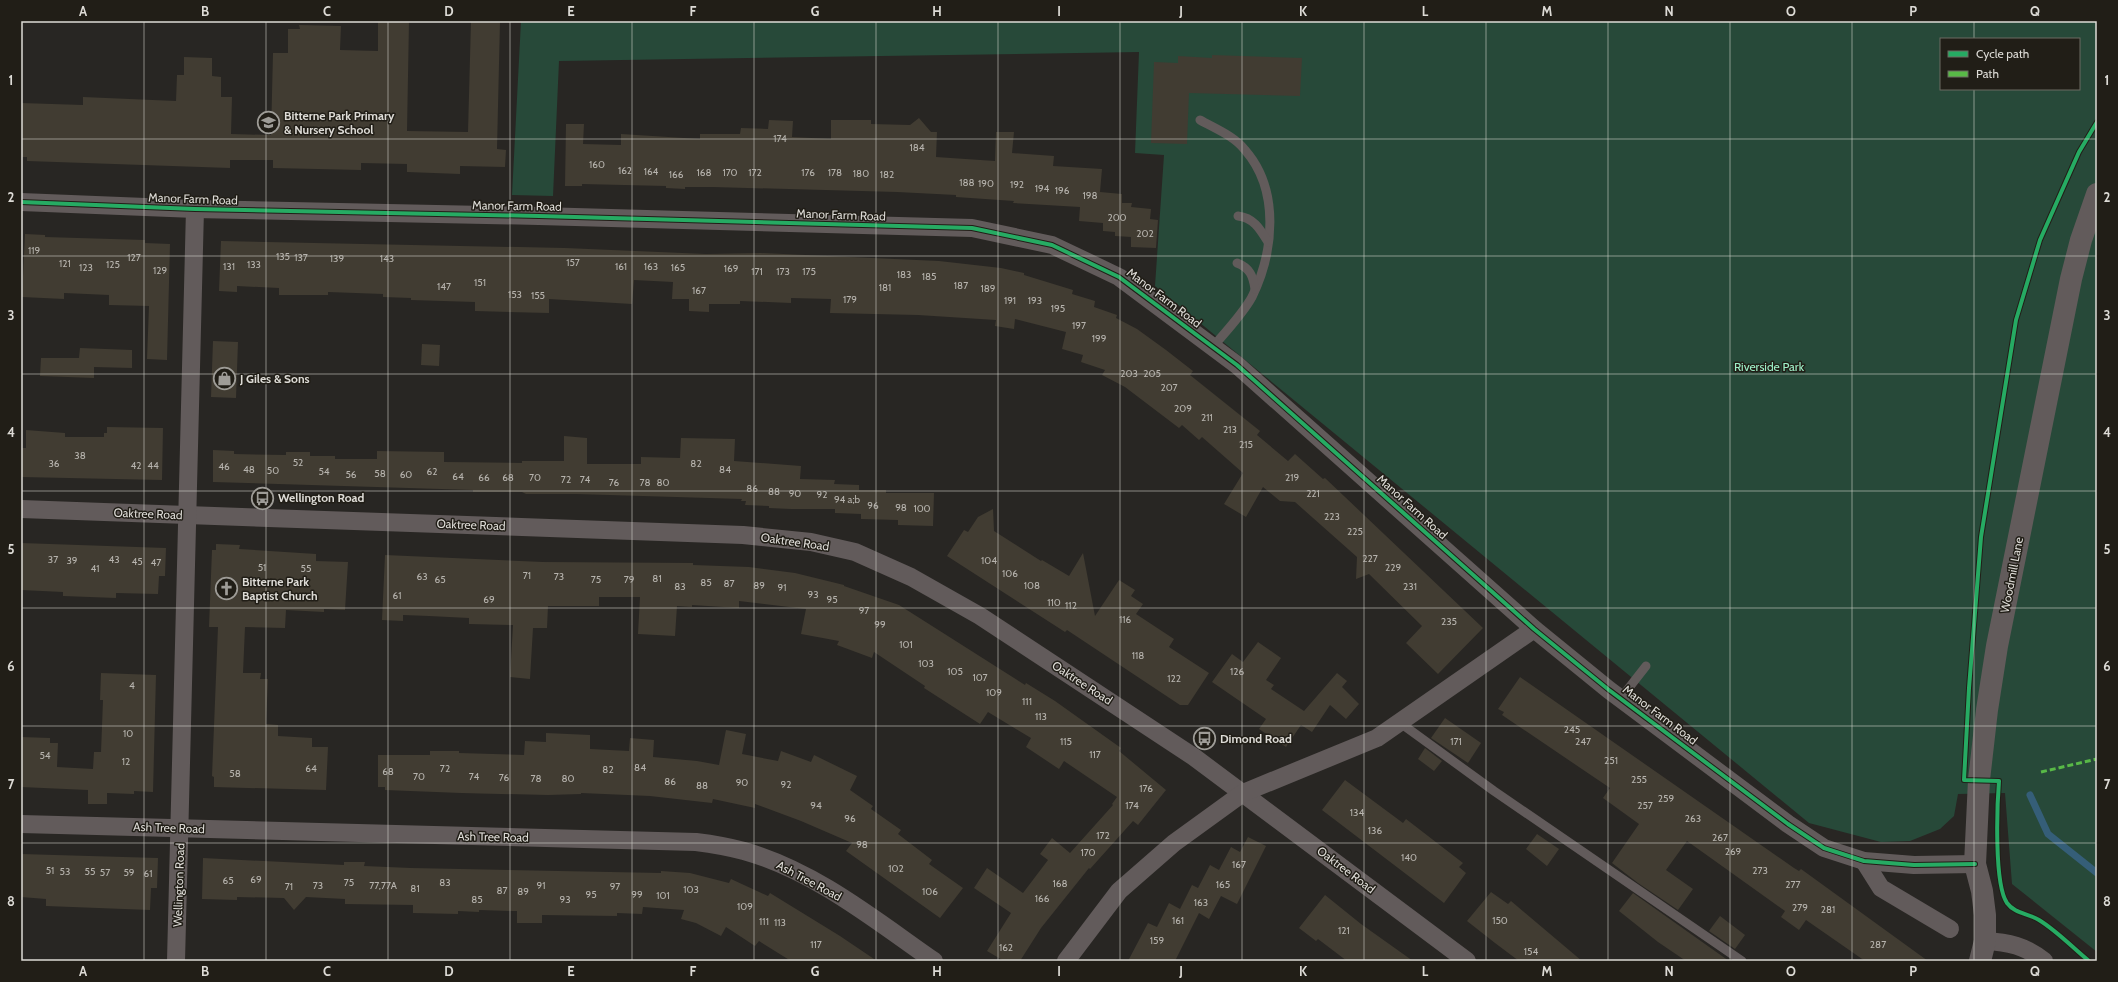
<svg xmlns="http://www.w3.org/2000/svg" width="2118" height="982" font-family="Cabin,sans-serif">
  <rect width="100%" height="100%" fill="#282623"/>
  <path fill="#274939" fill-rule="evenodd" d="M521,21H2097V952L2012,884L2005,793L1958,794L1954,816L1940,829L1910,841L1881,842L1809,823L1155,286L1164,155L1135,153L1139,52L559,61L553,196L512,195ZM1941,39H2079V89H1941Z"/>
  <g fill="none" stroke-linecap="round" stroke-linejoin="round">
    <path stroke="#355e78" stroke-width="7" d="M2030,795L2048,834L2097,873"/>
  </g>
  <g fill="#413c32">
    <path d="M378,21H409L407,131L468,132L471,21H500L497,149L506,150L505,167L460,166V174L407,172V164L361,163V170L273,168V160H230V168L27,161V157H21V103L83,105V97L176,101L177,75H184V57L212,58V76L221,77V97H232L231,134L271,135L273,53H288V29H300L299,25L341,26L340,50L378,51Z"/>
    <path d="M1212,55L1302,58L1300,96L1189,93L1187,144L1151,143L1154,62L1178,63V56L1212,58Z"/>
    <path d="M919,118L931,132H937L936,157L995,161L996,132H1014L1012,153L1054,156L1053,166L1102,169L1100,192L1122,194V203H1132L1131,207L1151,209L1150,219L1158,220L1156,248L1131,247V237L1115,236V232L1103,231V223L1079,221L1080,207L1013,203L1014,201L956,197V195L897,192L713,187H685V189L666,188V186L582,184V186H565L566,124H584L583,144L621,145V134L700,139V134H740L741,128L768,129L769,120L793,121L792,137L831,139V120H871V124L910,125Z"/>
    <path d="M25,234L45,235V237L145,240V243L170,244L167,360L147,359L149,306L109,305V295L64,293V299L22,297Z"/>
    <path d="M221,241L565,248L706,254L761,253L939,261L1001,268L1024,273V275L1073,290L1072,294L1095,301L1094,307L1117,315L1116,318L1137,329L1166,350L1193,371L1190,375L1260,431L1257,435L1288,461L1295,454L1323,479L1325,478L1483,628L1438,674L1406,643L1422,626L1369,574L1356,579L1357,557L1295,502L1280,501L1263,487L1246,517L1224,504L1243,473L1202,437L1199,440L1182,425L1179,428L1125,387L1102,375L1105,370L1081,362L1083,355L1062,349L1066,332L1015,319L1014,329L995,326L996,320L918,315L830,313L831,299L791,298V303L740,301V304H709V312L689,311V299H672L673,282L634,280L632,304L549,299V313L475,311V302L411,300V298L383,297V294L328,292V295H279V288L237,286V292L219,291Z"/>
    <path d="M213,341L238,342L236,398L211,397Z"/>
    <path d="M422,344L440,345L439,366L421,365Z"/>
    <path d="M80,348L132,350V368L94,367V378L40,376L41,358H79Z"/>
    <path d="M107,427L163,428L162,480L21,477V448H26V430L65,433V437H104V433H107Z"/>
    <path d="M564,436L587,438V464H641V457L680,458L681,438L735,439L734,461L801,466L800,479L835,480L834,484L859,485V490H886V493H934L933,526L898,525V520L861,519V514L835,513V509H791L769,508V506L745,505L746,501H741L742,499L576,494H526L522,492H473V490L213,482V450L234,451V454L286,455V452H310V456H335V459H377V451L444,452V462L522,463V461H564Z"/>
    <path d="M993,509L994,531L1041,561L1042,560L1069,576L1083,553L1095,616L1119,580L1135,590L1131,596L1143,604L1136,614L1174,639L1169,647L1209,673L1188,705H1180L1067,630L1065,632L947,556L964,530L968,532L978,517Z"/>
    <path d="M21,543L166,548L165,576H159L158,594L116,593V598L63,596V592L21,590Z"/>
    <path d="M216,544L240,545L239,549L316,554V561L348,562L345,610L324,609V612L286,610L285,628L245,627L243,673H261L260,679H268L266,724L278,725V736L312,738V747H328L326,790L214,787V777L212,776L218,627H209L212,550H216Z"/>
    <path d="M385,555L543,562L693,563V565L749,567L795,573L844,585V586L899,605L1025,685L1026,683L1055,701L1121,748L1119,751L1166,790L1138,825L1133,821L1090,869L1089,868L1041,928L1020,961H1004L987,951L1011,913L974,888L987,868L1023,893L1048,860L1040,854L1052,838L1070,853L1113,805L1112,804L1117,797L1064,761L1059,769L1026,747L1031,738L988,712L980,724L924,688L925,686L874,652L872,658L837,645L839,641L801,634L806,609L756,603L739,601V608L692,605V607L677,606L675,636L638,634L640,597H599V606H548L547,628H533L530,679L510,677L513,625L469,624V618L429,616L403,615V621L382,620Z"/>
    <path d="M1258,642L1281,658L1266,680L1274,685L1271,689L1304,711L1337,673L1347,681L1342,687L1359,704L1346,719L1330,705L1312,732L1301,725L1286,747L1259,729L1266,719L1212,682L1232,654L1243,662Z"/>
    <path d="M101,673L156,675L153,792L134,791V794L107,793V804H88V790L21,787V737L50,738V743H58L57,767L93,769L94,752H101L103,700H100Z"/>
    <path d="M1520,677L1794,868L1799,871L1801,869L1928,961H1865L1806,920L1799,930L1781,917L1785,911L1687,841L1666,870L1693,889L1678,910L1638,883L1612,863L1639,824L1603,798L1610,788L1502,715L1504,712L1498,709Z"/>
    <path d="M1445,718L1481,743L1468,763L1431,738Z"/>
    <path d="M726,730L746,734L742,754L778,761L781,751L811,762L814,755L857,776L850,790L873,806L871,809L901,830L898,834L932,860L929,864L963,888L940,918L846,851L852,843L801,821L755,804V808L713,799L712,803L650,796L581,793V794L548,795L461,793L385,790V787H378V755H430V751H459V753L524,755L525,741L546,742V733L590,735V749L629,751L630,738L654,740L653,757L697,761L719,765Z"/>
    <path d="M1425,748L1442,761L1434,771L1418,759Z"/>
    <path d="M1345,780L1403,823L1406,819L1463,863L1459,867L1466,873L1444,903L1322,810Z"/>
    <path d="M1537,834L1559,849L1547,866L1526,849Z"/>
    <path d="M1248,837L1266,846L1237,904L1221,896L1209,919L1199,913L1175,961H1128L1148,923L1157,927L1169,903L1180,909L1192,885L1198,888L1210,865L1219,870L1231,847L1240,852Z"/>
    <path d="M21,854L158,858L157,888H151L150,910L46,906V899L21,897Z"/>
    <path d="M203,858L344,865V862H365L364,866L411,868L661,873V871L690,873L729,883L731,879L768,896L770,893L840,936L877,961H791L759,941L755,946L726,927L721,936L696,923L681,919L684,910L643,907L642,914L617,913V916L542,915V923H517V911H513L479,910V912L458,911V914L413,913V905L345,904V899L306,897L294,910L284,898L237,897V900L202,899Z"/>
    <path d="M1491,892L1508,904L1511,901L1582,961H1519L1495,943L1467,921Z"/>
    <path d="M1633,893L1729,961H1686L1658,942L1619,911Z"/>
    <path d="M1325,895L1361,924L1413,961H1347L1318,939L1316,941L1299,928Z"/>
    <path d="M1720,916L1745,935L1735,949L1709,931Z"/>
  </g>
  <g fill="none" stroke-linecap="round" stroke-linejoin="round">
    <g stroke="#625b5b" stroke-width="9">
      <path d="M1200,120C1216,129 1234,136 1245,150C1280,190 1274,252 1252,297C1242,315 1226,331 1213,347"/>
      <path d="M1238,216C1254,218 1260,229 1268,242"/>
      <path d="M1237,263C1250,268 1253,276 1255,289"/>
      <path d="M1621,698L1646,666"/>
      <path d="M1399,722L1494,791L1742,961"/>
    </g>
    <g stroke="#625b5b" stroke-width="18">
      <path d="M21,202L195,209L539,216L972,228L1052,245L1119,277L1237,365L1534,629L1609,690L1788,824L1824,848L1864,861L1914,865L1975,864"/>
      <path d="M21,509L743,535L811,542L855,552L911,577L980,616L1194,757L1467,961"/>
      <path d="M21,824L696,842C712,844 729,847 744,851C815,871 875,920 934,961"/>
      <path d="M1864,861L1881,888L1950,929"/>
      <path d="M1985,941C2008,942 2026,946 2044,961"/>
      <path d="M176,961L195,209"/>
      <path d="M1066,961L1119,891L1174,843L1243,793L1377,738L1534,629"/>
    </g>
    <path stroke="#625b5b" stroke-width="22" d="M1980,961L1985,941V915L1982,891L1975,864L1979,780L1987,710L1997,646L2071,279L2081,240L2097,194"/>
    <path stroke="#58b947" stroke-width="3" stroke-dasharray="6 3" stroke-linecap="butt" d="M2041,772L2097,759"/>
    <defs>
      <g id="cycleway">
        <path d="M21,202L195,209L539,216L972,228L1052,245L1119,277L1237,365L1534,629L1609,690L1788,824L1824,848L1864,861L1914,865L1975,864"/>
        <path d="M2089,961C2073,948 2057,931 2039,920C2028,913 2015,914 2007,903C1994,884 1997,806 1999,781L1964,780L1969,688L1981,537L2016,320L2040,240L2079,152L2097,122"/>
      </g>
    </defs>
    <use href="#cycleway" stroke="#211e17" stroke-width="6"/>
    <use href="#cycleway" stroke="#26ab63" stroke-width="4"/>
  </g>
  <path fill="none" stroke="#dddbd6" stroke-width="1" stroke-opacity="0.55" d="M144,21V961M266,21V961M388,21V961M510,21V961M632,21V961M754,21V961M876,21V961M998,21V961M1120,21V961M1242,21V961M1364,21V961M1486,21V961M1608,21V961M1730,21V961M1852,21V961M1974,21V39M1974,89V961M21,139H2097M21,256H2097M21,374H2097M21,491H2097M21,608H2097M21,726H2097M21,843H2097"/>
  <defs>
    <symbol id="school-ring" viewBox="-11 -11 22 22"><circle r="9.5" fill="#211e17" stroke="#9e9c97" stroke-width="1.5"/><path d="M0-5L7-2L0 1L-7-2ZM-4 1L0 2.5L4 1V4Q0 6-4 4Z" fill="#9e9c97"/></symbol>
    <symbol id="shop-ring" viewBox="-11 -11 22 22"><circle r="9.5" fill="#211e17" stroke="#9e9c97" stroke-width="1.5"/><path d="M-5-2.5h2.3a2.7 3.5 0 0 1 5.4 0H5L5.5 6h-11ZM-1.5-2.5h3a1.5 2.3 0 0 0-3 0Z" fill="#9e9c97"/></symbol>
    <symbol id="bus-ring" viewBox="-11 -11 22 22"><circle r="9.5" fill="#211e17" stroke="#9e9c97" stroke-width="1.5"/><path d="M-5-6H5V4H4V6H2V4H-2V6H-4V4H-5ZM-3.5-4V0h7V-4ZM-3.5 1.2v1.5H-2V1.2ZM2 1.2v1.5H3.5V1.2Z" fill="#9e9c97"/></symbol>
    <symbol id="church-ring" viewBox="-11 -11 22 22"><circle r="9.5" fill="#211e17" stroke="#9e9c97" stroke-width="1.5"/><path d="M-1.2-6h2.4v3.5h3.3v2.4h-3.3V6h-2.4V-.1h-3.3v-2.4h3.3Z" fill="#9e9c97"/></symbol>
  </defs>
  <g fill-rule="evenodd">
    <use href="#school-ring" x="256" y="110" width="25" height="25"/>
    <use href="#shop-ring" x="212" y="366" width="25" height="25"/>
    <use href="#bus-ring" x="250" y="486" width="25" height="25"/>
    <use href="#church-ring" x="214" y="576" width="25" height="25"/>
    <use href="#bus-ring" x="1192" y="726" width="25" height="25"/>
  </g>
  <g text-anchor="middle" stroke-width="3" stroke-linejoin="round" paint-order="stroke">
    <g font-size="10" fill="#b6b3ad">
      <text x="780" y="142">174</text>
      <text x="917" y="151">184</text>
      <text x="597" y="168">160</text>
      <text x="625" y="174">162</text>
      <text x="651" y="175">164</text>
      <text x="704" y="176">168</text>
      <text x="730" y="176">170</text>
      <text x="755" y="176">172</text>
      <text x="808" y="176">176</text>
      <text x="835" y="176">178</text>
      <text x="861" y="177">180</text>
      <text x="676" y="178">166</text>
      <text x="887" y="178">182</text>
      <text x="967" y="186">188</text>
      <text x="986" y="187">190</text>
      <text x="1017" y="188">192</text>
      <text x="1042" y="192">194</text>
      <text x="1062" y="194">196</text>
      <text x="1090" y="199">198</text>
      <text x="1117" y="221">200</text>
      <text x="1145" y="237">202</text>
      <text x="34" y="254">119</text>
      <text x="283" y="260">135</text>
      <text x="134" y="261">127</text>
      <text x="301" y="261">137</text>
      <text x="337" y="262">139</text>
      <text x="387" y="262">143</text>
      <text x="573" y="266">157</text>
      <text x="65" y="267">121</text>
      <text x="113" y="268">125</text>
      <text x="254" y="268">133</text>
      <text x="229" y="270">131</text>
      <text x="621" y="270">161</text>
      <text x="651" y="270">163</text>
      <text x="86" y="271">123</text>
      <text x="678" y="271">165</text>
      <text x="731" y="272">169</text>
      <text x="160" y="274">129</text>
      <text x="757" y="275">171</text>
      <text x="783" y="275">173</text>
      <text x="809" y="275">175</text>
      <text x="904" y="278">183</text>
      <text x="929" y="280">185</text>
      <text x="480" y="286">151</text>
      <text x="961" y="289">187</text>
      <text x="444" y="290">147</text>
      <text x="885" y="291">181</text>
      <text x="988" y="292">189</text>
      <text x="699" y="294">167</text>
      <text x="515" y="298">153</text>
      <text x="538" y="299">155</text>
      <text x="850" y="303">179</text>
      <text x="1010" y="304">191</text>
      <text x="1035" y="304">193</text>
      <text x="1058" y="312">195</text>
      <text x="1079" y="329">197</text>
      <text x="1099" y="342">199</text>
      <text x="1129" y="377">203</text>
      <text x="1152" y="377">205</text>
      <text x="1169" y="391">207</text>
      <text x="1183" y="412">209</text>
      <text x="1207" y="421">211</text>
      <text x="1230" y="433">213</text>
      <text x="1246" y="448">215</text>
      <text x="80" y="459">38</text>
      <text x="298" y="466">52</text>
      <text x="54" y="467">36</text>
      <text x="696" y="467">82</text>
      <text x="136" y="469">42</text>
      <text x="153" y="469">44</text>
      <text x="224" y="470">46</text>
      <text x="249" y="473">48</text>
      <text x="725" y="473">84</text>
      <text x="273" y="474">50</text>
      <text x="324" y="475">54</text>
      <text x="432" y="475">62</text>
      <text x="380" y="477">58</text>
      <text x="351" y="478">56</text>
      <text x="406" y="478">60</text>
      <text x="458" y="480">64</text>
      <text x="484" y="481">66</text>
      <text x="508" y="481">68</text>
      <text x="535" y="481">70</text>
      <text x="1292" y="481">219</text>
      <text x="566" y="483">72</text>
      <text x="585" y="483">74</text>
      <text x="614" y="486">76</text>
      <text x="645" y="486">78</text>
      <text x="663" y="486">80</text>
      <text x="752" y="492">86</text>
      <text x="774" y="495">88</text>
      <text x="795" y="497">90</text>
      <text x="1313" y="497">221</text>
      <text x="822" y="498">92</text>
      <text x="847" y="503">94 a;b</text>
      <text x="873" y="509">96</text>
      <text x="901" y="511">98</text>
      <text x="922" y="512">100</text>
      <text x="1332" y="520">223</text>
      <text x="1355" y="535">225</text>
      <text x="1370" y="562">227</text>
      <text x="53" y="563">37</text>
      <text x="114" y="563">43</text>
      <text x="72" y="564">39</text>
      <text x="989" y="564">104</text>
      <text x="137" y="565">45</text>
      <text x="156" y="566">47</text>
      <text x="262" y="571">51</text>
      <text x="1393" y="571">229</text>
      <text x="95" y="572">41</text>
      <text x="306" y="572">55</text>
      <text x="1010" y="577">106</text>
      <text x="527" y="579">71</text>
      <text x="422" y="580">63</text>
      <text x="559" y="580">73</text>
      <text x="657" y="582">81</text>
      <text x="440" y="583">65</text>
      <text x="596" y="583">75</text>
      <text x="629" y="583">79</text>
      <text x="706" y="586">85</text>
      <text x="729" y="587">87</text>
      <text x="759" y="589">89</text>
      <text x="1032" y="589">108</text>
      <text x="680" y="590">83</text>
      <text x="1410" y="590">231</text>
      <text x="782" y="591">91</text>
      <text x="813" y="598">93</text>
      <text x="397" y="599">61</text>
      <text x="489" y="603">69</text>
      <text x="832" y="603">95</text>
      <text x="1054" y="606">110</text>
      <text x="1071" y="609">112</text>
      <text x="864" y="614">97</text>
      <text x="1125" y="623">116</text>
      <text x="1449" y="625">235</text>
      <text x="880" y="628">99</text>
      <text x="906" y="648">101</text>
      <text x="1138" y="659">118</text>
      <text x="926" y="667">103</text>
      <text x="955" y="675">105</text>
      <text x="1237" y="675">126</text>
      <text x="980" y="681">107</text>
      <text x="1174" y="682">122</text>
      <text x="132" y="689">4</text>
      <text x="994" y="696">109</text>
      <text x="1027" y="705">111</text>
      <text x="1041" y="720">113</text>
      <text x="1572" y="733">245</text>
      <text x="128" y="737">10</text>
      <text x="1066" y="745">115</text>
      <text x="1456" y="745">171</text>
      <text x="1583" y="745">247</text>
      <text x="1095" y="758">117</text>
      <text x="45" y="759">54</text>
      <text x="1611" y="764">251</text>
      <text x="126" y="765">12</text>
      <text x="640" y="771">84</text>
      <text x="311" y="772">64</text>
      <text x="445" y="772">72</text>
      <text x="608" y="773">82</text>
      <text x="388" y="775">68</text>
      <text x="235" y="777">58</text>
      <text x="419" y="780">70</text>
      <text x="474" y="780">74</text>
      <text x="504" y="781">76</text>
      <text x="536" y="782">78</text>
      <text x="568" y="782">80</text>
      <text x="1639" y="783">255</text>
      <text x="670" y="785">86</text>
      <text x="742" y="786">90</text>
      <text x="786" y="788">92</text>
      <text x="702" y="789">88</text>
      <text x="1146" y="792">176</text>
      <text x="1666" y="802">259</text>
      <text x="816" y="809">94</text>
      <text x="1132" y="809">174</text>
      <text x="1645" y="809">257</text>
      <text x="1357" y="816">134</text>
      <text x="850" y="822">96</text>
      <text x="1693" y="822">263</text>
      <text x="1375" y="834">136</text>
      <text x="1103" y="839">172</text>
      <text x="1720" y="841">267</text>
      <text x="862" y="848">98</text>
      <text x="1733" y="855">269</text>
      <text x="1088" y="856">170</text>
      <text x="1409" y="861">140</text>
      <text x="1239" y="868">167</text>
      <text x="896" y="872">102</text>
      <text x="50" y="874">51</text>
      <text x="1760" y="874">273</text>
      <text x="65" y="875">53</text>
      <text x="90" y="875">55</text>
      <text x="105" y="876">57</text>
      <text x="129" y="876">59</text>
      <text x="148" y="877">61</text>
      <text x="256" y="883">69</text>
      <text x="228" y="884">65</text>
      <text x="349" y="886">75</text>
      <text x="445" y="886">83</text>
      <text x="1060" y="887">168</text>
      <text x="1223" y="888">165</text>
      <text x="1793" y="888">277</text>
      <text x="318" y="889">73</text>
      <text x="383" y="889">77,77A</text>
      <text x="541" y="889">91</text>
      <text x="289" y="890">71</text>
      <text x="615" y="890">97</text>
      <text x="415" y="892">81</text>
      <text x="691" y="893">103</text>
      <text x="502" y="894">87</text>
      <text x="523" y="895">89</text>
      <text x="930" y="895">106</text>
      <text x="591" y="898">95</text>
      <text x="637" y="898">99</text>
      <text x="663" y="899">101</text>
      <text x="1042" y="902">166</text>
      <text x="477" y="903">85</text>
      <text x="565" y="903">93</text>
      <text x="1201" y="906">163</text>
      <text x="745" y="910">109</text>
      <text x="1800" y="911">279</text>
      <text x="1828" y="913">281</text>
      <text x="1178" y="924">161</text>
      <text x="1500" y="924">150</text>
      <text x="764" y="925">111</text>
      <text x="780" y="926">113</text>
      <text x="1344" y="934">121</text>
      <text x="1157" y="944">159</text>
      <text x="816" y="948">117</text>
      <text x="1878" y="948">287</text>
      <text x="1006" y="951">162</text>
      <text x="1531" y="955">154</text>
    </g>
    <g font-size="12" font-weight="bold" fill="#dddbd6" stroke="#211e17" text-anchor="start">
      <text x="284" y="120">Bitterne Park Primary<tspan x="284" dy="14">&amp; Nursery School</tspan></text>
      <text x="240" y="383">J Giles &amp; Sons</text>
      <text x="278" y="502">Wellington Road</text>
      <text x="242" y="586">Bitterne Park<tspan x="242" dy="14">Baptist Church</tspan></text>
      <text x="1220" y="743">Dimond Road</text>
    </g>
    <g font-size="12" fill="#dddbd6" stroke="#211e17">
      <text transform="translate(193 199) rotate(2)" y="4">Manor Farm Road</text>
      <text transform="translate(517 206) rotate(1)" y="4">Manor Farm Road</text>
      <text transform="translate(841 215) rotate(2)" y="4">Manor Farm Road</text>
      <text transform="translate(1164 298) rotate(37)" y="4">Manor Farm Road</text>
      <text transform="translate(1412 507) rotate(42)" y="4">Manor Farm Road</text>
      <text transform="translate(148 514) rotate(2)" y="4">Oaktree Road</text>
      <text transform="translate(471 525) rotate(2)" y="4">Oaktree Road</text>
      <text transform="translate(795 542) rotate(8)" y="4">Oaktree Road</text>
      <text transform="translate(2012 575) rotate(-79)" y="4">Woodmill Lane</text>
      <text transform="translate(1082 683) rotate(33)" y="4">Oaktree Road</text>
      <text transform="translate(1660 715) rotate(37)" y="4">Manor Farm Road</text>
      <text transform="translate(169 828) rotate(2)" y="4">Ash Tree Road</text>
      <text transform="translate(493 837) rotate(1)" y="4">Ash Tree Road</text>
      <text transform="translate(1346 870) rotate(37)" y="4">Oaktree Road</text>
      <text transform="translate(809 881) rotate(28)" y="4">Ash Tree Road</text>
      <text transform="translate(179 885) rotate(-88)" y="4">Wellington Road</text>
    </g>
    <g font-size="12" fill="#9ef0c8" stroke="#211e17">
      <text x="1769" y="371">Riverside Park</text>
    </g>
  </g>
  <rect width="2118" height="982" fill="none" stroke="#211e17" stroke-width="44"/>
  <rect x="1940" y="38" width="140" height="52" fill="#211e17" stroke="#6c6a63"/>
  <rect x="1948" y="51" width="20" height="6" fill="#26ab63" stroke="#6c6a63"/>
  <text x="1976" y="58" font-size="12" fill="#dddbd6">Cycle path</text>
  <rect x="1948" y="71" width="20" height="6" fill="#58b947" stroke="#6c6a63"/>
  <text x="1976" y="78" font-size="12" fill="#dddbd6">Path</text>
  <rect x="22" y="22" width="2074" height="938" fill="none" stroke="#dddbd6" stroke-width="1.5"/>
  <g font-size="13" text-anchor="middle" font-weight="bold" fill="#dddbd6">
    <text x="83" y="16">A</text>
    <text x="205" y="16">B</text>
    <text x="327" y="16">C</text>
    <text x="449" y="16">D</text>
    <text x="571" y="16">E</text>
    <text x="693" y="16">F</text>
    <text x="815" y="16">G</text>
    <text x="937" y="16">H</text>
    <text x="1059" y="16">I</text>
    <text x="1181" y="16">J</text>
    <text x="1303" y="16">K</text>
    <text x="1425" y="16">L</text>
    <text x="1547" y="16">M</text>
    <text x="1669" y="16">N</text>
    <text x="1791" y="16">O</text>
    <text x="1913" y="16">P</text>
    <text x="2035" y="16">Q</text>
    <text x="11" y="85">1</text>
    <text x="2107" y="85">1</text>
    <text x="11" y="202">2</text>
    <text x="2107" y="202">2</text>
    <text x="11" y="320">3</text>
    <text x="2107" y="320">3</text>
    <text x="11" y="437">4</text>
    <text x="2107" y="437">4</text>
    <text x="11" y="554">5</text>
    <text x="2107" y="554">5</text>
    <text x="11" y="671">6</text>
    <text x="2107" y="671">6</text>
    <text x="11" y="789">7</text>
    <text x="2107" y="789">7</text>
    <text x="11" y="906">8</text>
    <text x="2107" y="906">8</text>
    <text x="83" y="976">A</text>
    <text x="205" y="976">B</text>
    <text x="327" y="976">C</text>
    <text x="449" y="976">D</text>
    <text x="571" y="976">E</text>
    <text x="693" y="976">F</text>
    <text x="815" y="976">G</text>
    <text x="937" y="976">H</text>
    <text x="1059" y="976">I</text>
    <text x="1181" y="976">J</text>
    <text x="1303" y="976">K</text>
    <text x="1425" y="976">L</text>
    <text x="1547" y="976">M</text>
    <text x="1669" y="976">N</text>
    <text x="1791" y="976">O</text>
    <text x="1913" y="976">P</text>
    <text x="2035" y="976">Q</text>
  </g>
</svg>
